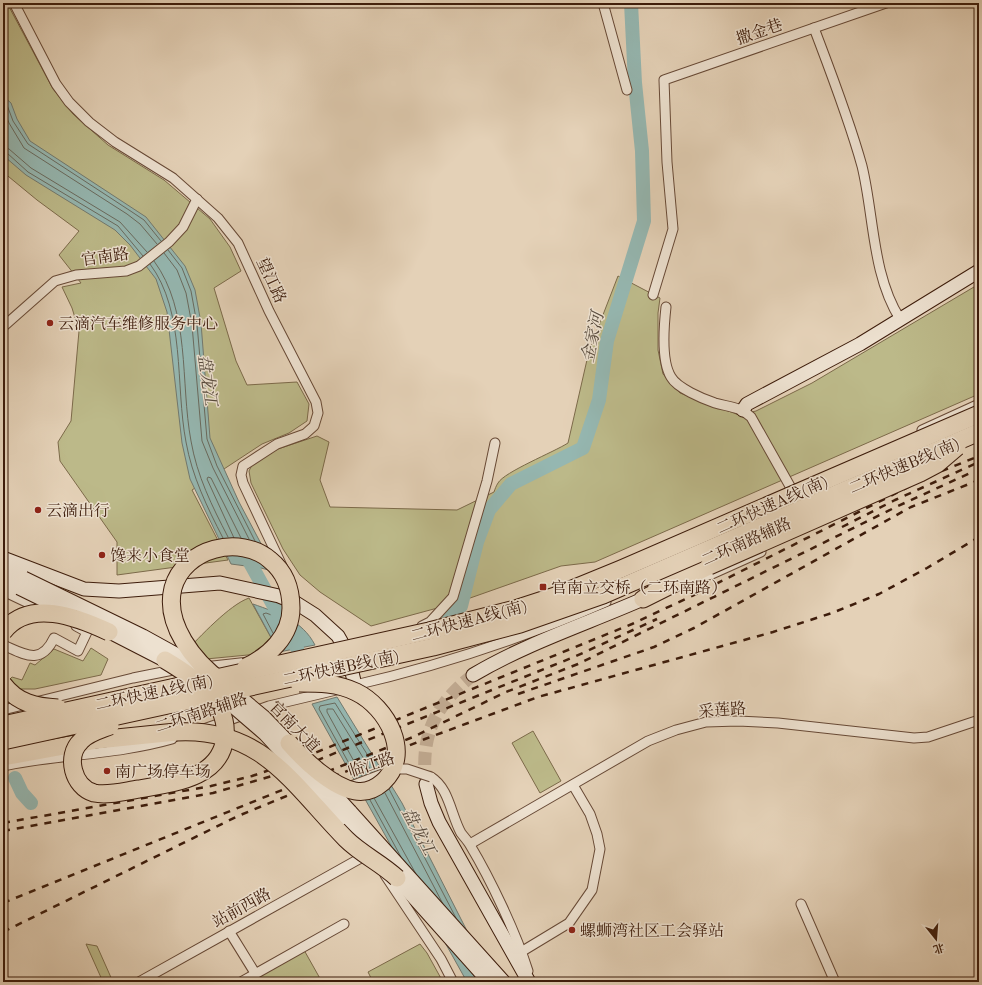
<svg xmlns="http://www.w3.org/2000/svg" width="982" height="985" font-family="'Old Standard TT','Noto Serif SC',serif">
  <rect width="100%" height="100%" fill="#e4d1b7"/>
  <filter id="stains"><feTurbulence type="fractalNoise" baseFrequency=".005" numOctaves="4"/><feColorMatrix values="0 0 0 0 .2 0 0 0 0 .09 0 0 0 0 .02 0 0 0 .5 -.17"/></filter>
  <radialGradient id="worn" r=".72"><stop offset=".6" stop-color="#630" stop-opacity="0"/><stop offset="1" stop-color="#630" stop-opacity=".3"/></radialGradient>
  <g fill="#bcb989" stroke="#7c6a4a">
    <path d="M3,3H7L53,89L73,114L108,145L164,180L210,219L230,247L241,271L214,288L236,361L247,385L297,382L309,404L307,421L289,433L262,444L192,490L228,560L117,575V542L60,461L58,442L71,421L79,331L72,308L62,287L81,283L59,255L79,231L37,200L3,172Z"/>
    <path d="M618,276L660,298L658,313V350L663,374L680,393L739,415L756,411L812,383L979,284V394L595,562L561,566L456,603L371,626L320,592L300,575L283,549L251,483L249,471L253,463L278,449L317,436L329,442L320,480L330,507L457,510L494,492C495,489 496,486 498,483C504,472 554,452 568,443L589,351Z"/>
    <path d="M249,598L279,652L206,659L184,653C200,637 229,605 249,598Z"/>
    <path d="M91,648L108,659L101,675L35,689H16L9,680L12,677L22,680L30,663L35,665L54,649L83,661Z"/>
    <path d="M533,731L561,781L540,793L512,743Z"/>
    <path d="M86,944L97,946L113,982H103Z"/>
    <path d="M420,944L427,953L443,982H373L368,972Z"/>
    <path d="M304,950L322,982H250Z"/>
  </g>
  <g fill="#95b7b1" stroke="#72796f">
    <path d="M3,96L11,103L17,119L30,141L146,217L185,266L195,290L201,323L210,438L239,502L276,572L261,568L231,564L190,479L182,443L167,312L156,279L130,245L115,230L26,175L5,157L3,154Z"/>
    <path d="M253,604C278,613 302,620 315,645L279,652Z"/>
    <path d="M337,697L402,803L493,982H467L312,704Z"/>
  </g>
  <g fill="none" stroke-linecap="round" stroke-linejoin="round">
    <g stroke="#696a5e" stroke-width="1">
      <path d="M3,101L7,105L13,121L28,144L129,210L144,220L161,241"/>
      <path d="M3,108L9,123L24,148L127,214L140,224L157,244"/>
      <path d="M3,147L9,149L31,168L120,222L147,252"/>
      <path d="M3,153H7L28,172L118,226L143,256"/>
      <path d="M168,250L182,268L191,291L197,324L207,439L217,466L255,541"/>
      <path d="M164,253L177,270L186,293L192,325L202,441L213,468L249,539"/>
      <path d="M154,261C191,311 180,382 191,441C197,476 212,506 228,537"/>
      <path d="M150,264C186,312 175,385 186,442C192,476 207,507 223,538"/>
      <path d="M234,538L207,479L208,477L211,478L241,538"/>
      <path d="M273,633L263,614L266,613L280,618"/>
      <path d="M362,776L327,712V709H333L372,772"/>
      <path d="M357,778L319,709L320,706L335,703L377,770"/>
      <path d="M389,789L456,918"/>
      <path d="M385,793L443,904"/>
      <path d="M374,798L416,874"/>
      <path d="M370,800L401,857"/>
    </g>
    <g stroke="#95b7b1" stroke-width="14">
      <path d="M243,550L297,648"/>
      <path d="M448,618L461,606L477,542L489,510L511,484L583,448L599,400L607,341L644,221L642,151L635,83L631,3"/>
      <path d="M15,778L22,793L31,803"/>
    </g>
    <path stroke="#c3ad95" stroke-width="13" stroke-dasharray="13 6" stroke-linecap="butt" d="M426,784C420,735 435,705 473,675"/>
    <defs>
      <g id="street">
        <path d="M14,3L56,84L69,102L89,122L115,142L173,178L218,218L238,243L269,311L316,402L318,413L314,426L305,434L277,444L243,466L241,475L243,483L283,568"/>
        <path d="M603,3L627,90"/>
        <path d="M814,28C831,73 849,119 862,166C874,215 872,275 900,319"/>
        <path d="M653,295L673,229L667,162L664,80L886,3"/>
        <path d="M666,307C664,325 661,361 671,377C677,388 703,399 715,403C729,407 741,407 751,417L791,488"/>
        <path d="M3,327L55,281L76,275L126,271L139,266L169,242L183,227L197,199"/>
        <path d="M922,430L979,404"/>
        <path d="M698,578L712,574L761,552"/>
        <path d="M651,583L668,577L679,576"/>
        <path d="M3,591L43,610"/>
        <path d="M422,626L430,622L453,597L487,481L495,443"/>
        <path d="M3,645C24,654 41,666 54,638L78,651L87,632L76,626"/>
        <path d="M204,667L249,662"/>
        <path d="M351,686C439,666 524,638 606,602"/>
        <path d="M3,710L133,678L178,669"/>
        <path d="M201,730L269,706L336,690"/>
        <path d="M3,766C59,754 116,755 172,739"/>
        <path d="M431,777C449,788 451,815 461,833C464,837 468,841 470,845C491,880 516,933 528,971"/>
        <path d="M346,788L388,772"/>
        <path d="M470,844L648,741L676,730L706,722L738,721L778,723L914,738L928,737L979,720"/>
        <path d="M385,875L441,959L453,982"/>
        <path d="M801,904L835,982"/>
        <path d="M229,931L255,973"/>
        <path d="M521,952L569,923L592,890L600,849L597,834L590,814L573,785"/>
        <path d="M139,982L359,859"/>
        <path d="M241,982L344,924"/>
      </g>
      <g id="secondary">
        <path d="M743,410L747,404L860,344L979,271"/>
        <path d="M3,558L84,589L119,591L220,583L279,596L296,603L315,615L338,636L347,652L355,685"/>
        <path d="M3,568L24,578"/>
        <path d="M3,581L19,588"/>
        <path d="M473,675C527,643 586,624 643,599"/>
        <path d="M426,784L431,803L439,822L529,982"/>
        <path d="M350,811L504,982"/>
        <path d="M342,818L377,857"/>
        <path d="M390,871L489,982"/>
      </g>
      <g id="highway">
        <path d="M643,599L709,566"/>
        <path d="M3,757L97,740L176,732"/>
      </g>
    </defs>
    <use href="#street" stroke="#674936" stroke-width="11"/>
    <use href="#secondary" stroke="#3d1c0b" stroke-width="15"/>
    <use href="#highway" stroke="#3d1c0b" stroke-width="19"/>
    <use href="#street" stroke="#ede1d0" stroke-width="9"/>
    <use href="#secondary" stroke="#ede1d0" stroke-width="13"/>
    <use href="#highway" stroke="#e4d1b7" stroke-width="17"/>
    <g stroke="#3d1c0b" stroke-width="2.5" stroke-dasharray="7 7" stroke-linecap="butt">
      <path d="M842,527L895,500L979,462"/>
      <path d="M518,694L654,647L694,628L911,507L979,480"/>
      <path d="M3,823L211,786L252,776L290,763L632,624L694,595L932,475L979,456"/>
      <path d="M3,831L213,793L293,770L574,657L657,619"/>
      <path d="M3,903L413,737L506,692L578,664L898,506L979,469"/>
      <path d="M3,932L238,816L425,739L538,697L773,632L832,613L879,594L927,568L979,537"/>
    </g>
    <defs>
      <path id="street-bridge" d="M397,769H407L431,777"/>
      <g id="secondary-bridge">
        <path d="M24,578L143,636L201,668"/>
        <path d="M19,588L70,613"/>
        <path d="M102,628L174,665"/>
        <path d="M228,687L264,717L296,750"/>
        <path d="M214,690L265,734L342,818"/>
        <path d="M320,778L350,811"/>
      </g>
      <g id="highway-bridge">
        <path d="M709,566L920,473L937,464L957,447"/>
        <path d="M3,632C29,598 77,617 109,632"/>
        <path d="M222,682C194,662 164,624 173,588C184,548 240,534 270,560C285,572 291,589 291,608C291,636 269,656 246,667"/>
        <path d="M3,684C17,703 36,707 58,708"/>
        <path d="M3,725L429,631L515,609L555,596L621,569L979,414"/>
        <path d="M110,726C100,730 88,733 81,741C65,756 73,787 94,793C108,796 125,791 139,789C172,783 221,779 225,737C229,700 192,676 165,660"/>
        <path d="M176,732C262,727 293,785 346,839C361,854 381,863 397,878"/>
        <path d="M3,741L433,647L520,624L603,595L979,432"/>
        <path d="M289,743C304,760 332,787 355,791C365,793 375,789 383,782C413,754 387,707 356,692C338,683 318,683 299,683"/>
      </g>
    </defs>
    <use href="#street-bridge" stroke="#674936" stroke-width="11" stroke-linecap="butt"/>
    <use href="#secondary-bridge" stroke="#3d1c0b" stroke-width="15" stroke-linecap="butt"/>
    <use href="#highway-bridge" stroke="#3d1c0b" stroke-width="19" stroke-linecap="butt"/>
    <use href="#street-bridge" stroke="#ede1d0" stroke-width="9"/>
    <use href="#secondary-bridge" stroke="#ede1d0" stroke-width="13"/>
    <use href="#highway-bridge" stroke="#e4d1b7" stroke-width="17"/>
  </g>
  <g fill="#8f2418" stroke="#ede1d0" stroke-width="1.5">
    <circle cx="50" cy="323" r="4"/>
    <circle cx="38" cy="510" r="4"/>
    <circle cx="102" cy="555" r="4"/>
    <rect x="539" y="583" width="8" height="8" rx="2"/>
    <circle cx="107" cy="771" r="4"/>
    <circle cx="572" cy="930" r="4"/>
  </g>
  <g text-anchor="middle" stroke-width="3" stroke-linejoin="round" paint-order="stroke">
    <g font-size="16" fill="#3d1c0b" stroke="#ede1d0">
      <text transform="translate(759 31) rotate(-19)" y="6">撒金巷</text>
      <text transform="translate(105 256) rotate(-8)" y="6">官南路</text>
      <text transform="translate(272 280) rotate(65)" y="6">望江路</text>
      <text transform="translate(904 465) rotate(-23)" y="6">二环快速B线(南)</text>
      <text transform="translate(772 504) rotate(-24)" y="6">二环快速A线(南)</text>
      <text transform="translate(746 541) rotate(-24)" y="6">二环南路辅路</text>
      <text transform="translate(469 620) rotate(-15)" y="6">二环快速A线(南)</text>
      <text transform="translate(341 667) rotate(-12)" y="6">二环快速B线(南)</text>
      <text transform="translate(154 692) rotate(-12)" y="6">二环快速A线(南)</text>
      <text transform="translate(722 709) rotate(-4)" y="6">采莲路</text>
      <text transform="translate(201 712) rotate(-18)" y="6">二环南路辅路</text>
      <text transform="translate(295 726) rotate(46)" y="6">官南大道</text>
      <text transform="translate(371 764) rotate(-18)" y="6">临江路</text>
      <text transform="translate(241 907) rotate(-29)" y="6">站前西路</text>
    </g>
    <g font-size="16" fill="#3d1c0b" stroke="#ede1d0" text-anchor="start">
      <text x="58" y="329">云滴汽车维修服务中心</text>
      <text x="46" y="516">云滴出行</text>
      <text x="110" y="561">馋来小食堂</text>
      <text x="551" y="593">官南立交桥（二环南路）</text>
      <text x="115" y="777">南广场停车场</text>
      <text x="580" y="936">螺蛳湾社区工会驿站</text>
    </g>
    <g font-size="17" font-style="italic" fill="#574a3d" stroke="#ede1d0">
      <text transform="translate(592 337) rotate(-78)" y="6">金家河</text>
      <text transform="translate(208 380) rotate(82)" y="6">盘龙江</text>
      <text transform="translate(419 831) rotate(62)" y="6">盘龙江</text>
    </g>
  </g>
  <rect width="982" height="985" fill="none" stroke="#e4d1b7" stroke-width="16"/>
  <rect x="4" y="4" width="974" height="977" fill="none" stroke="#3d1c0b" stroke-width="2"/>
  <rect x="8" y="8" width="966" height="969" fill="none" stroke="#3d1c0b"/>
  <g transform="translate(936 939) rotate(163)" stroke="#ede1d0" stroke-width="3" paint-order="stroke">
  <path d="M0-3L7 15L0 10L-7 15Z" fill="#3d1c0b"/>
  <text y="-6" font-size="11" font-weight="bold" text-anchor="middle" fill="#3d1c0b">北</text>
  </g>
  <rect width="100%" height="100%" filter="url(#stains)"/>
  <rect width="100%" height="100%" fill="url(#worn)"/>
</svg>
